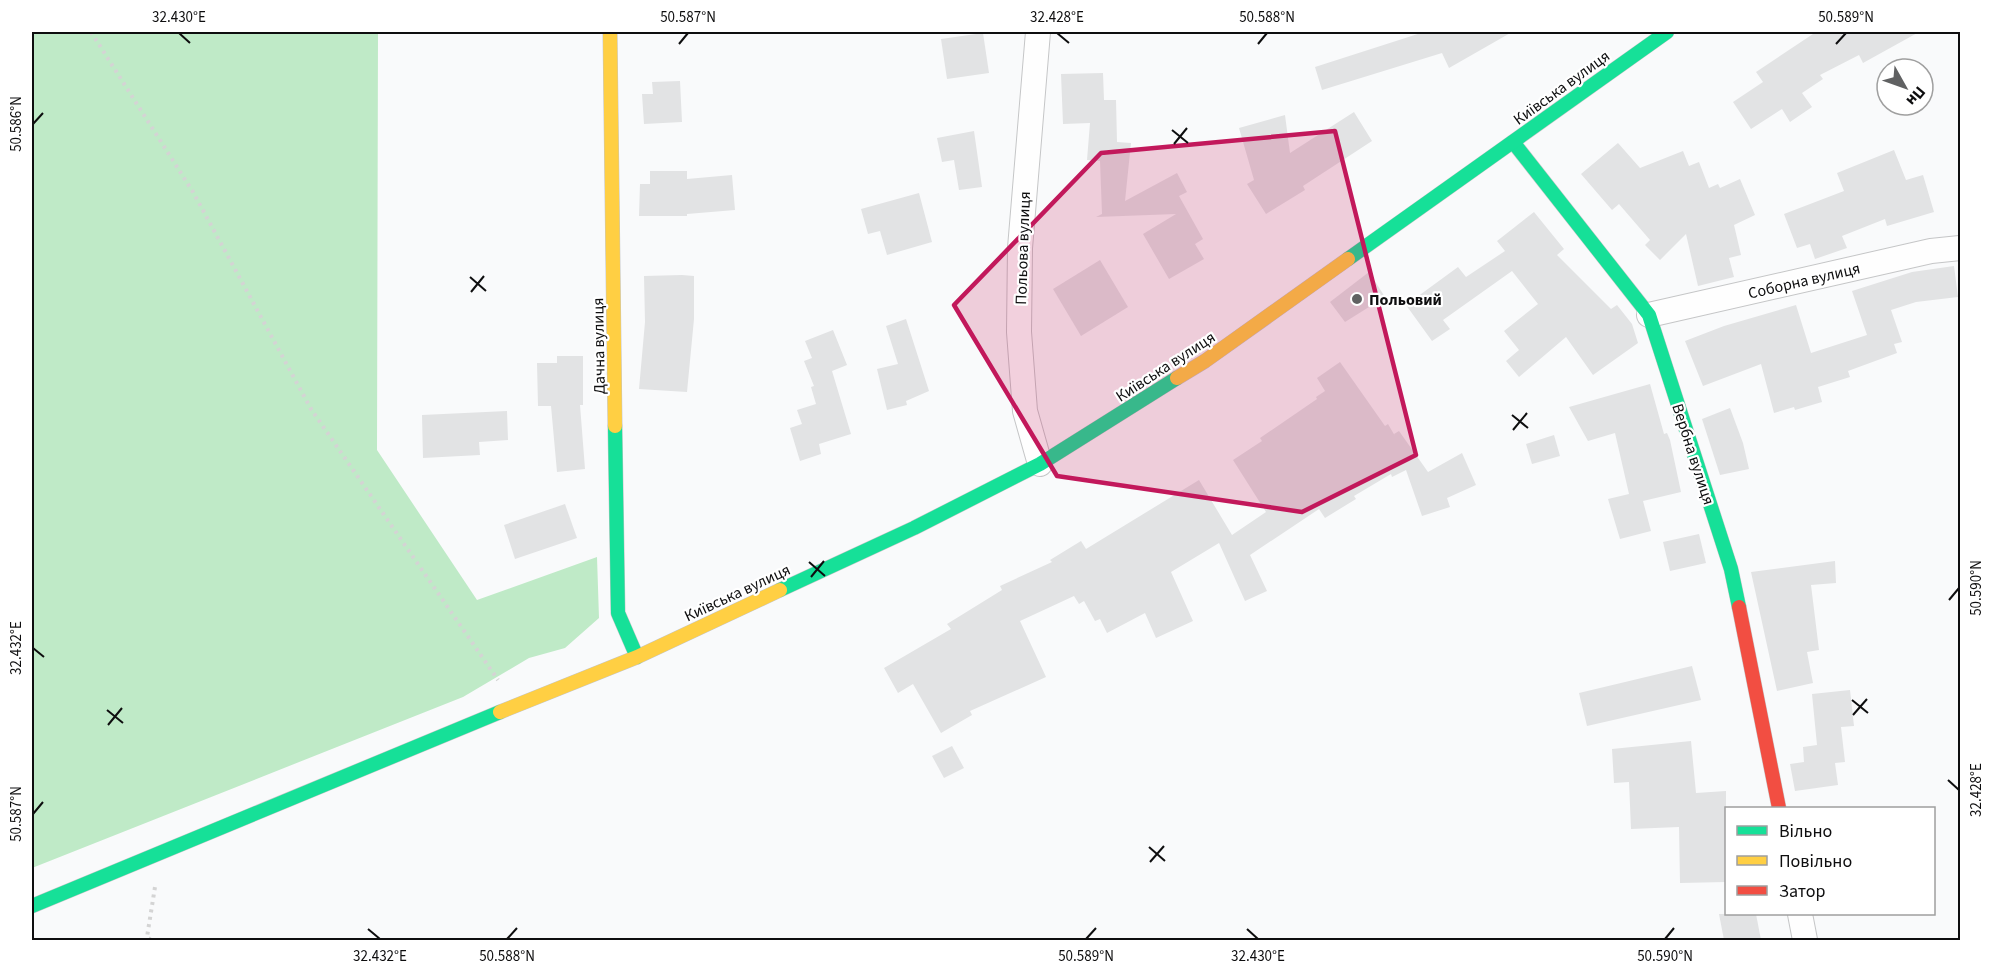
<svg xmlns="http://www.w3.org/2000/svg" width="1992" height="972" font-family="'Source Sans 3',sans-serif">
  <rect width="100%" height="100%" fill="#f9fafb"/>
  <path fill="#bfeac7" d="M32,32H378L377,450L477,600L597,557L599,618L565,648L529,658L463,697L32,868Z"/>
  <g fill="#e2e3e4">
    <path d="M1424,32H1512L1449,68L1442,53L1322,90L1315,67Z"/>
    <path d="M1816,32H1919L1863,63L1859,55L1820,75L1823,79L1802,93L1812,107L1790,122L1782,109L1751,129L1733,102L1763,82L1756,72Z"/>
    <path d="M983,33L989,73L947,79L941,39Z"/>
    <path d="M1103,73L1104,100H1116L1117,142L1131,143L1125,201L1177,173L1187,192L1179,196L1203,239L1195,244L1204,259L1169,279L1143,234L1176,214L1096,217L1102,214L1100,161L1087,160L1090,123L1063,124L1061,74Z"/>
    <path d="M680,81L682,122L644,124L642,94H653L652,82Z"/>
    <path d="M1354,112L1372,141L1303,186L1305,190L1266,214L1247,184L1254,180L1239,128L1285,115L1290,153Z"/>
    <path d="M974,131L982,187L959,190L954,160L942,162L937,138Z"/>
    <path d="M1618,143L1640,168L1683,151L1689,166L1699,162L1709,188L1718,184L1720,188L1740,179L1755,215L1734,225L1741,255L1729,258L1734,277L1698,286L1686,234L1660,260L1645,245L1650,240L1619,204L1612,210L1581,174Z"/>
    <path d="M1894,150L1906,180L1923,175L1934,212L1887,226L1885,219L1842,236L1847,248L1815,259L1810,244L1797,248L1784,214L1844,191L1837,173Z"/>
    <path d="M650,171H687V179L732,175L735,210L687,214V216H639L640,184H650Z"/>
    <path d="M919,193L932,242L887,255L880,231L868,234L861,209Z"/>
    <path d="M1534,212L1564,249L1557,255L1611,309L1617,305L1632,324L1638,343L1593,375L1566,337L1519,377L1506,361L1519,350L1504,331L1538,304L1512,271L1443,320L1450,329L1432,341L1406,305L1458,267L1466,277L1505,251L1497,241Z"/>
    <path d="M1100,260L1128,307L1081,336L1053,289Z"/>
    <path d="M1954,266L1958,297L1916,302L1891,310L1902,342L1894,344L1897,353L1848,371L1850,377L1818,387L1822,402L1795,410L1794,407L1774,413L1761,364L1703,386L1685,341L1724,326L1796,305L1811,353L1867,335L1852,291L1912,272Z"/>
    <path d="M1369,272L1385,297L1345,322L1330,302Z"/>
    <path d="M682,275L694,276V319L687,392L639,389L645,322L644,276Z"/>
    <path d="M906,319L929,391L906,401L907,405L887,410L877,369L898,364L886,326Z"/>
    <path d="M833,330L847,365L832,371L851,434L819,444L821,454L800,461L790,428L802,424L797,410L816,404L811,387L814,386L804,361L812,358L805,341Z"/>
    <path d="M557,356H583V405H580L585,469L557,472L551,406H538L537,363H557Z"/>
    <path d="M1340,362L1385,426L1388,424L1395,436L1394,434L1399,431L1428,472L1462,453L1476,485L1447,498L1450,507L1422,516L1406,470L1392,477L1391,474L1354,496L1356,499L1325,518L1319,509L1250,555L1267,591L1245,601L1219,543L1171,572L1193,621L1156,638L1145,613L1107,633L1100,619L1095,621L1084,601L1079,604L1074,596L1020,621L1046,677L970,711L972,715L941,733L913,684L898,693L884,668L951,629L947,624L1002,590L1000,586L1052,562L1050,560L1081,541L1086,549L1199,480L1232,535L1266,512L1233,460L1262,441L1260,438L1317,399L1316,397L1325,391L1317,378Z"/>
    <path d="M1650,384L1664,434L1667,433L1670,440L1681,492L1643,501L1651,531L1620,539L1608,499L1629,494L1615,433L1588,441L1569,407Z"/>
    <path d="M1730,408L1743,443L1749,469L1720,475L1702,419Z"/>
    <path d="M507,411L508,440L479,442L480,455L423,458L422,415Z"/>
    <path d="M1554,435L1560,456L1532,464L1526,444Z"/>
    <path d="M565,504L577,538L515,559L504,525Z"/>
    <path d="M1699,534L1706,563L1670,571L1663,542Z"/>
    <path d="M1835,561L1836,583L1811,585L1819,650L1807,652L1813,683L1777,691L1751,572Z"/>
    <path d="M1692,666L1701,700L1587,726L1579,693Z"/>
    <path d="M1850,690L1854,726L1841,727L1845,762L1835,763L1838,785L1795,791L1790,764L1804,762L1803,747L1817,745L1812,694Z"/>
    <path d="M1691,741L1696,793L1726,791V882L1680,883L1679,827L1631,829L1629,782L1614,783L1612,749Z"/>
    <path d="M952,746L964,768L944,778L932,756Z"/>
    <path d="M1719,914H1756L1761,940H1724Z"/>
  </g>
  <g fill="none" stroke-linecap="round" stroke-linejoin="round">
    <defs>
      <g id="street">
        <path d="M1038,32L1020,248L1019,332L1025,411L1040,464"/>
        <path d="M1649,315L1931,251L1960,248"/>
        <path d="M1800,914L1805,940"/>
      </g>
      <g id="fast">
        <path d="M1513,142L1649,315L1731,569L1739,607"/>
        <path d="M1348,259L1667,32"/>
        <path d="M615,426L618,613L637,657"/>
        <path d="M780,590L914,528L1040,464L1177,378"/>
        <path d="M32,906L500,712"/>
      </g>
      <g id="slow">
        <path d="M610,32L615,426"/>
        <path d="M1177,378L1205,361L1348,259"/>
        <path d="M500,712L637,657L780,590"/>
      </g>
      <path id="jam" d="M1739,607L1779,808"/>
    </defs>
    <use href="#street" stroke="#c5c6c7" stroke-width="26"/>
    <use href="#fast" stroke="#c5c6c7" stroke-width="15"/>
    <use href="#slow" stroke="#c5c6c7" stroke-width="15"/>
    <use href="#jam" stroke="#c5c6c7" stroke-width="15"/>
    <g stroke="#d4d4d4" stroke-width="4" stroke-dasharray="3 4.5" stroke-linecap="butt">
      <path d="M91,32L193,192L311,409L498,680"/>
      <path d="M151,940L147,937L155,887"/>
    </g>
    <use href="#street" stroke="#fefefe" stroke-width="24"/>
    <use href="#fast" stroke="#16e098" stroke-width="14"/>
    <use href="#slow" stroke="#ffcf43" stroke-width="14"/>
    <use href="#jam" stroke="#f24e42" stroke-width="14"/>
  </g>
  <path fill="#c2185b" fill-opacity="0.2" stroke="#c2185b" stroke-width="4.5" stroke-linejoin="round" d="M1335,131L1416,455L1302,512L1057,476L954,305L1101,153Z"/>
  <path fill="none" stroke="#0e0e0f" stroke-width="2" d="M179,33L190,43M1057,33L1069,43M679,44L688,33M1258,44L1267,33M1836,44L1846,33M33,124L43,113M1172,130L1188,143M1174,144L1187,128M470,277L486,291M471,292L484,276M1512,415L1528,428M1513,430L1527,413M809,562L825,576M811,577L824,561M1949,600L1959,588M33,648L44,657M1852,700L1868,713M107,710L123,723M1853,715L1867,699M108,725L122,708M1948,780L1959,790M33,814L43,802M1149,847L1165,861M1150,862L1164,846M368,929L380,939M1247,929L1258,939M507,939L517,928M1086,939L1096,928M1665,939L1674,928"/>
  <circle fill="#606162" stroke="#fff" stroke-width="2" cx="1357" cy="299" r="6"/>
  <g text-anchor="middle" stroke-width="4.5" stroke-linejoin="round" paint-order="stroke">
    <g font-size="16" fill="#0e0e0f" stroke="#fff">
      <text transform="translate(1561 87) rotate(-36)" y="6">Київська вулиця</text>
      <text transform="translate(1022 248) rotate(-88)" y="6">Польова вулиця</text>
      <text transform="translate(1804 280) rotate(-13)" y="6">Соборна вулиця</text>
      <text transform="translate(598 346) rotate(-91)" y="6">Дачна вулиця</text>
      <text transform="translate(1165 366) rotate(-33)" y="6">Київська вулиця</text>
      <text transform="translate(1694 454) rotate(72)" y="6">Вербна вулиця</text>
      <text transform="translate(737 592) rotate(-25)" y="6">Київська вулиця</text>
    </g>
    <g font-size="16" font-weight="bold" fill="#0e0e0f" stroke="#fff" text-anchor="start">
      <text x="1369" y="305">Польовий</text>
    </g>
  </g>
  <rect width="1992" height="972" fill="none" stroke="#ffffff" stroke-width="66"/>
  <rect x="1725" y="807" width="210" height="108" fill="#ffffff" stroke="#9f9f9f" stroke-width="1.5"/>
  <rect x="1737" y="826" width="30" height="9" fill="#16e098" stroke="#9f9f9f" stroke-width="1.5"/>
  <text x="1779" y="837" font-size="18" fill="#0e0e0f">Вільно</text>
  <rect x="1737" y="856" width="30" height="9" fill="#ffcf43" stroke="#9f9f9f" stroke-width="1.5"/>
  <text x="1779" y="867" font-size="18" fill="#0e0e0f">Повільно</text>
  <rect x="1737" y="886" width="30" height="9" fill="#f24e42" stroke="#9f9f9f" stroke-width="1.5"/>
  <text x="1779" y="897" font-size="18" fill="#0e0e0f">Затор</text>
  <g transform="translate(1905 87) rotate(130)"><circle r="28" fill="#ffffff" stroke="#9f9f9f" stroke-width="1.5"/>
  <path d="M0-4.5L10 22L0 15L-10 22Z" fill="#606162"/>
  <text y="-9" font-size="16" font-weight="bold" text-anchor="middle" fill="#0e0e0f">Пн</text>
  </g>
  <rect x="33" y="33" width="1926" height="906" fill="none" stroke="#0e0e0f" stroke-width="2"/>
  <g font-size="15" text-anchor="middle" fill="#0e0e0f">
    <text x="179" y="22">32.430°E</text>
    <text x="688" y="22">50.587°N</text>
    <text x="1057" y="22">32.428°E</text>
    <text x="1267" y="22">50.588°N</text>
    <text x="1846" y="22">50.589°N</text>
    <text transform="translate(16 124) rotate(-90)" y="5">50.586°N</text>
    <text transform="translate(1976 588) rotate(-90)" y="5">50.590°N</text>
    <text transform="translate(16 648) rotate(-90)" y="5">32.432°E</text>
    <text transform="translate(1976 790) rotate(-90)" y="5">32.428°E</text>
    <text transform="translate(16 814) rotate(-90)" y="5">50.587°N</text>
    <text x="380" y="961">32.432°E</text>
    <text x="507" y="961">50.588°N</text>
    <text x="1086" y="961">50.589°N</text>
    <text x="1258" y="961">32.430°E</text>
    <text x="1665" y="961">50.590°N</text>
  </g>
</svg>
